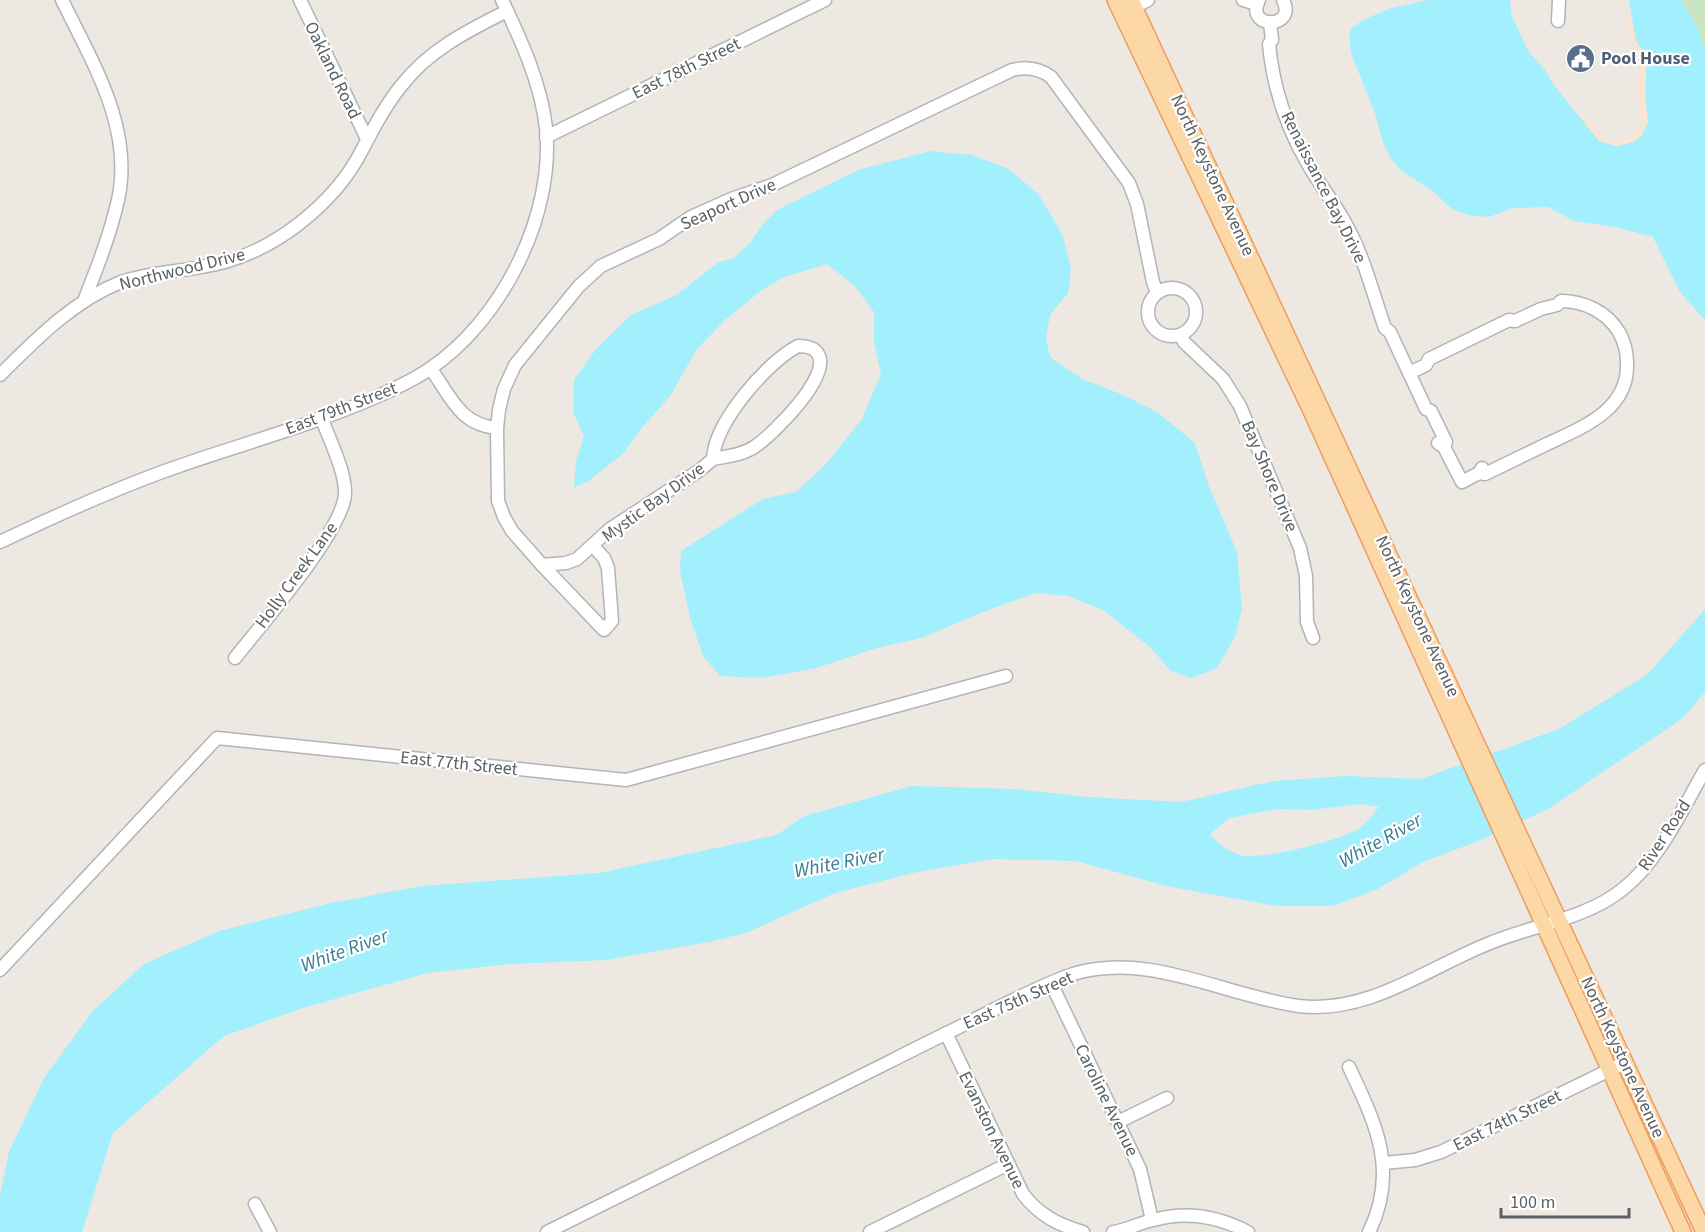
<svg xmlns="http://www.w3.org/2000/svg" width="1705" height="1232" font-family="'Source Sans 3',sans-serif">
  <rect width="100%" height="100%" fill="#ede8e2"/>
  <path fill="#c9e5bf" d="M1681,0H1705V50L1696,24Z"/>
  <path fill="#f9e5d1" d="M1625,20L1636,23L1650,58L1649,125C1642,145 1624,146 1605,148L1578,120C1591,119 1598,131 1605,141C1622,144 1630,140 1641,127L1638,93L1640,58L1625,30Z"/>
  <g fill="#a2effd" fill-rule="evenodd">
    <path d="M1429,0H1510L1511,14L1528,51L1546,71L1553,84L1599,141L1617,146L1634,142L1642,135L1648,122L1645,96L1647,58L1636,41L1629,0H1681L1696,24L1705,50V320L1680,292L1653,237L1616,227L1574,221L1548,207L1513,208L1489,217L1468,215L1452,209L1434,192L1400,170L1390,157L1383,143L1375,113L1351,53L1349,34L1352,28L1363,20L1391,8Z"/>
    <path d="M931,151L972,155L1009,169L1039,195L1063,236L1071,269L1068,293L1050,315L1046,338L1050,357L1082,379L1121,394L1157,412L1195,443L1208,484L1237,552L1242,608L1235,637L1217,668L1192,678L1171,671L1150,647L1103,610L1068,596L1035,593L983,612L921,638L877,648L816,668L762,678L720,676L703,656L690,618L680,571L681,551L763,499L796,492L826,464L862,419L881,374L874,342V312L854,285L827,264L784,277L762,290L725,320L697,349L670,396L639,431L623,454L587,482L574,487L576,461L584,436L573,412L574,380L596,349L631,315L675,296L719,262L734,258L750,243L762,225L777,210L858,170Z"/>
    <path d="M1705,609V692L1683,718L1548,809L1481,840L1423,862L1378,889L1333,906H1276L1166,886L1076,861L991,859L913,873L835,893L748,932L714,941L606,960L510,964L427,973L303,1008L224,1036L113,1133L82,1232H0V1196L9,1152L44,1078L92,1012L144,964L219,931L331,903L422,886L599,873L777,835L804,816L912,786L1013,789L1088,797L1181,802L1274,781L1346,776L1421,779L1559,729L1648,674ZM1360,804L1379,807C1373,814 1367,823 1360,828C1343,840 1259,861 1240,855C1228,851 1218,843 1210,834L1229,818L1277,809L1311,810Z"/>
  </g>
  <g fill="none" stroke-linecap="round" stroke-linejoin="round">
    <defs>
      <g id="minor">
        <path d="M62,0C92,62 134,128 118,200C110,235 97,268 84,301"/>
        <path d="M300,0L367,139"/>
        <path d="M1243,0L1257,4"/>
        <path d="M1259,0C1244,30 1298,29 1283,0"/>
        <path d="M1135,7L1148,0"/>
        <path d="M1558,21L1559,0"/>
        <path d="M1270,23L1272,40L1269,44C1273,87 1287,129 1309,166C1321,187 1337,206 1348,228C1365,260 1373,294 1385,328L1390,332L1426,409L1431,411L1446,442L1444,447"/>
        <path d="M546,137L825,0"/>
        <circle cx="1172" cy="312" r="24"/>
        <path d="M1180,335L1184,342L1223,379L1240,406L1300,548L1306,576L1307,622L1313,638"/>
        <path d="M798,346C806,346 814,347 818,354C832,376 774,433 757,445C744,455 728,456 713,459C714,423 767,362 798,346Z"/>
        <path d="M431,369C451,397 460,425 497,428"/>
        <path d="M1409,373L1426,365L1429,359L1509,320L1515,321L1541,309L1557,305L1561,301C1584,301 1607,312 1619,332C1624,341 1627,352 1627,363C1629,410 1583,427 1547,444C1526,454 1506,464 1485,474L1479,473"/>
        <path d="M0,375C36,339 73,301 121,282C147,273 175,272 201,267C237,262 272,245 300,223C324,204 347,179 361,152C373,129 385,106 401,86C429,50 467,31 507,11"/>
        <path d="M1438,443L1444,447L1462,482L1479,473L1482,468"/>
        <path d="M713,459L700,470L610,529L577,559L566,563L542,565L512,531L504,517L498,501L497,428L499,410L504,389L515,365L579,286L601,266L659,239L691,217L731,199L772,185L1012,70C1027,66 1039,68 1051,77L1129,183L1137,204L1153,282L1157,293"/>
        <path d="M0,542C59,514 118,487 179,466C245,443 312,425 376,397C394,389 412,381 428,370C501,322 555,216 546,128C541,83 521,40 502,0"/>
        <path d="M542,565L604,630L612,621L608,568L604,558L593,546"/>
        <path d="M235,658C261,625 343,531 345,494C346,472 329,439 322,419"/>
        <path d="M0,970L217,738L626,780L1006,676"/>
        <path d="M1051,983L1140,1169L1152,1220"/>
        <path d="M946,1033L1023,1194C1039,1215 1058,1225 1083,1232"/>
        <path d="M1349,1067C1376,1124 1399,1171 1369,1232"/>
        <path d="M1118,1122L1167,1098"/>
        <path d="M1384,1163L1415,1160L1441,1152L1626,1062"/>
        <path d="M255,1204L270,1232"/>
        <path d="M547,1232C661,1176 775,1118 889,1062C924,1044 960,1027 995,1009C1020,997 1046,983 1073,974C1149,951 1225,996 1299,1006C1369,1014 1427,968 1490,943C1533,925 1586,919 1623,889C1659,861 1682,809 1705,770"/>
        <path d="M870,1232L1008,1164"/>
        <path d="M1113,1232C1127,1230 1139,1223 1153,1220C1185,1211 1218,1216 1248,1232"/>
      </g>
      <g id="major">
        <path d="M1115,0L1311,411L1683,1232"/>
        <path d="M1131,0L1704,1232"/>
      </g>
    </defs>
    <use href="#minor" stroke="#b0b5b7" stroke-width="15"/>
    <use href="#major" stroke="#ef9c5a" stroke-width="18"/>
    <use href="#minor" stroke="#fff" stroke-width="12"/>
    <use href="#major" stroke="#fdd8a7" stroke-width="15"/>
  </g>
  <defs>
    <symbol id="civic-disc" viewBox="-11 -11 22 22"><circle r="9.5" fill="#5c6f8a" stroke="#fff"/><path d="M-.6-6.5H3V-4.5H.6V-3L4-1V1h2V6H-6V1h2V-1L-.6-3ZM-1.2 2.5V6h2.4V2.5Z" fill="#fff"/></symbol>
  </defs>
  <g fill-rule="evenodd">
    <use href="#civic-disc" x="1564" y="42" width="33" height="33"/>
  </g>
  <g text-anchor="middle" stroke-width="4.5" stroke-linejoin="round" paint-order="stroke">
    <g font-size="18" font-weight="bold" fill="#4e5e75" stroke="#fff" text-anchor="start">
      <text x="1601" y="64">Pool House</text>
    </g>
    <g font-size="18" fill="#5a6063" stroke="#fff">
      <text transform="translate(686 68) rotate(-26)" y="6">East 78th Street</text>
      <text transform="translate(333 70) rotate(64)" y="6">Oakland Road</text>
      <text transform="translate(1213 175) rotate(65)" y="6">North Keystone Avenue</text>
      <text transform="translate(1324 187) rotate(63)" y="6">Renaissance Bay Drive</text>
      <text transform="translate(728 204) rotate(-24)" y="6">Seaport Drive</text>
      <text transform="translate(182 269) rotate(-14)" y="6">Northwood Drive</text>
      <text transform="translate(341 408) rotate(-21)" y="6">East 79th Street</text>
      <text transform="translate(1270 476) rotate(67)" y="6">Bay Shore Drive</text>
      <text transform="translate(653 502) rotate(-36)" y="6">Mystic Bay Drive</text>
      <text transform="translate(296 575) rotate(-54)" y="6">Holly Creek Lane</text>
      <text transform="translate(1418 616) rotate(65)" y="6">North Keystone Avenue</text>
      <text transform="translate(459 763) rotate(6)" y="6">East 77th Street</text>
      <text transform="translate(1664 835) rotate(-57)" y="6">River Road</text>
      <text transform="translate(1018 1000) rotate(-24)" y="6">East 75th Street</text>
      <text transform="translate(1623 1057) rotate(65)" y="6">North Keystone Avenue</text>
      <text transform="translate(1107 1100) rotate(64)" y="6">Caroline Avenue</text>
      <text transform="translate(1507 1120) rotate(-26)" y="6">East 74th Street</text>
      <text transform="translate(992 1130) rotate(64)" y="6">Evanston Avenue</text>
    </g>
    <g font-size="20" font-style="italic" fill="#387e94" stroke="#fff">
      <text transform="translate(1380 840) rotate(-29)" y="7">White River</text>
      <text transform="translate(839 862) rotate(-11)" y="7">White River</text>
      <text transform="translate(344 950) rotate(-20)" y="7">White River</text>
    </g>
  </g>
  <path d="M1501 1208v9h128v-9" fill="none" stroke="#5a6063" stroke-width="3"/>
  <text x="1510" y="1208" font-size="18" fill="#5a6063" stroke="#ffffff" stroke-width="4.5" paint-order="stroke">100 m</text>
</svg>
